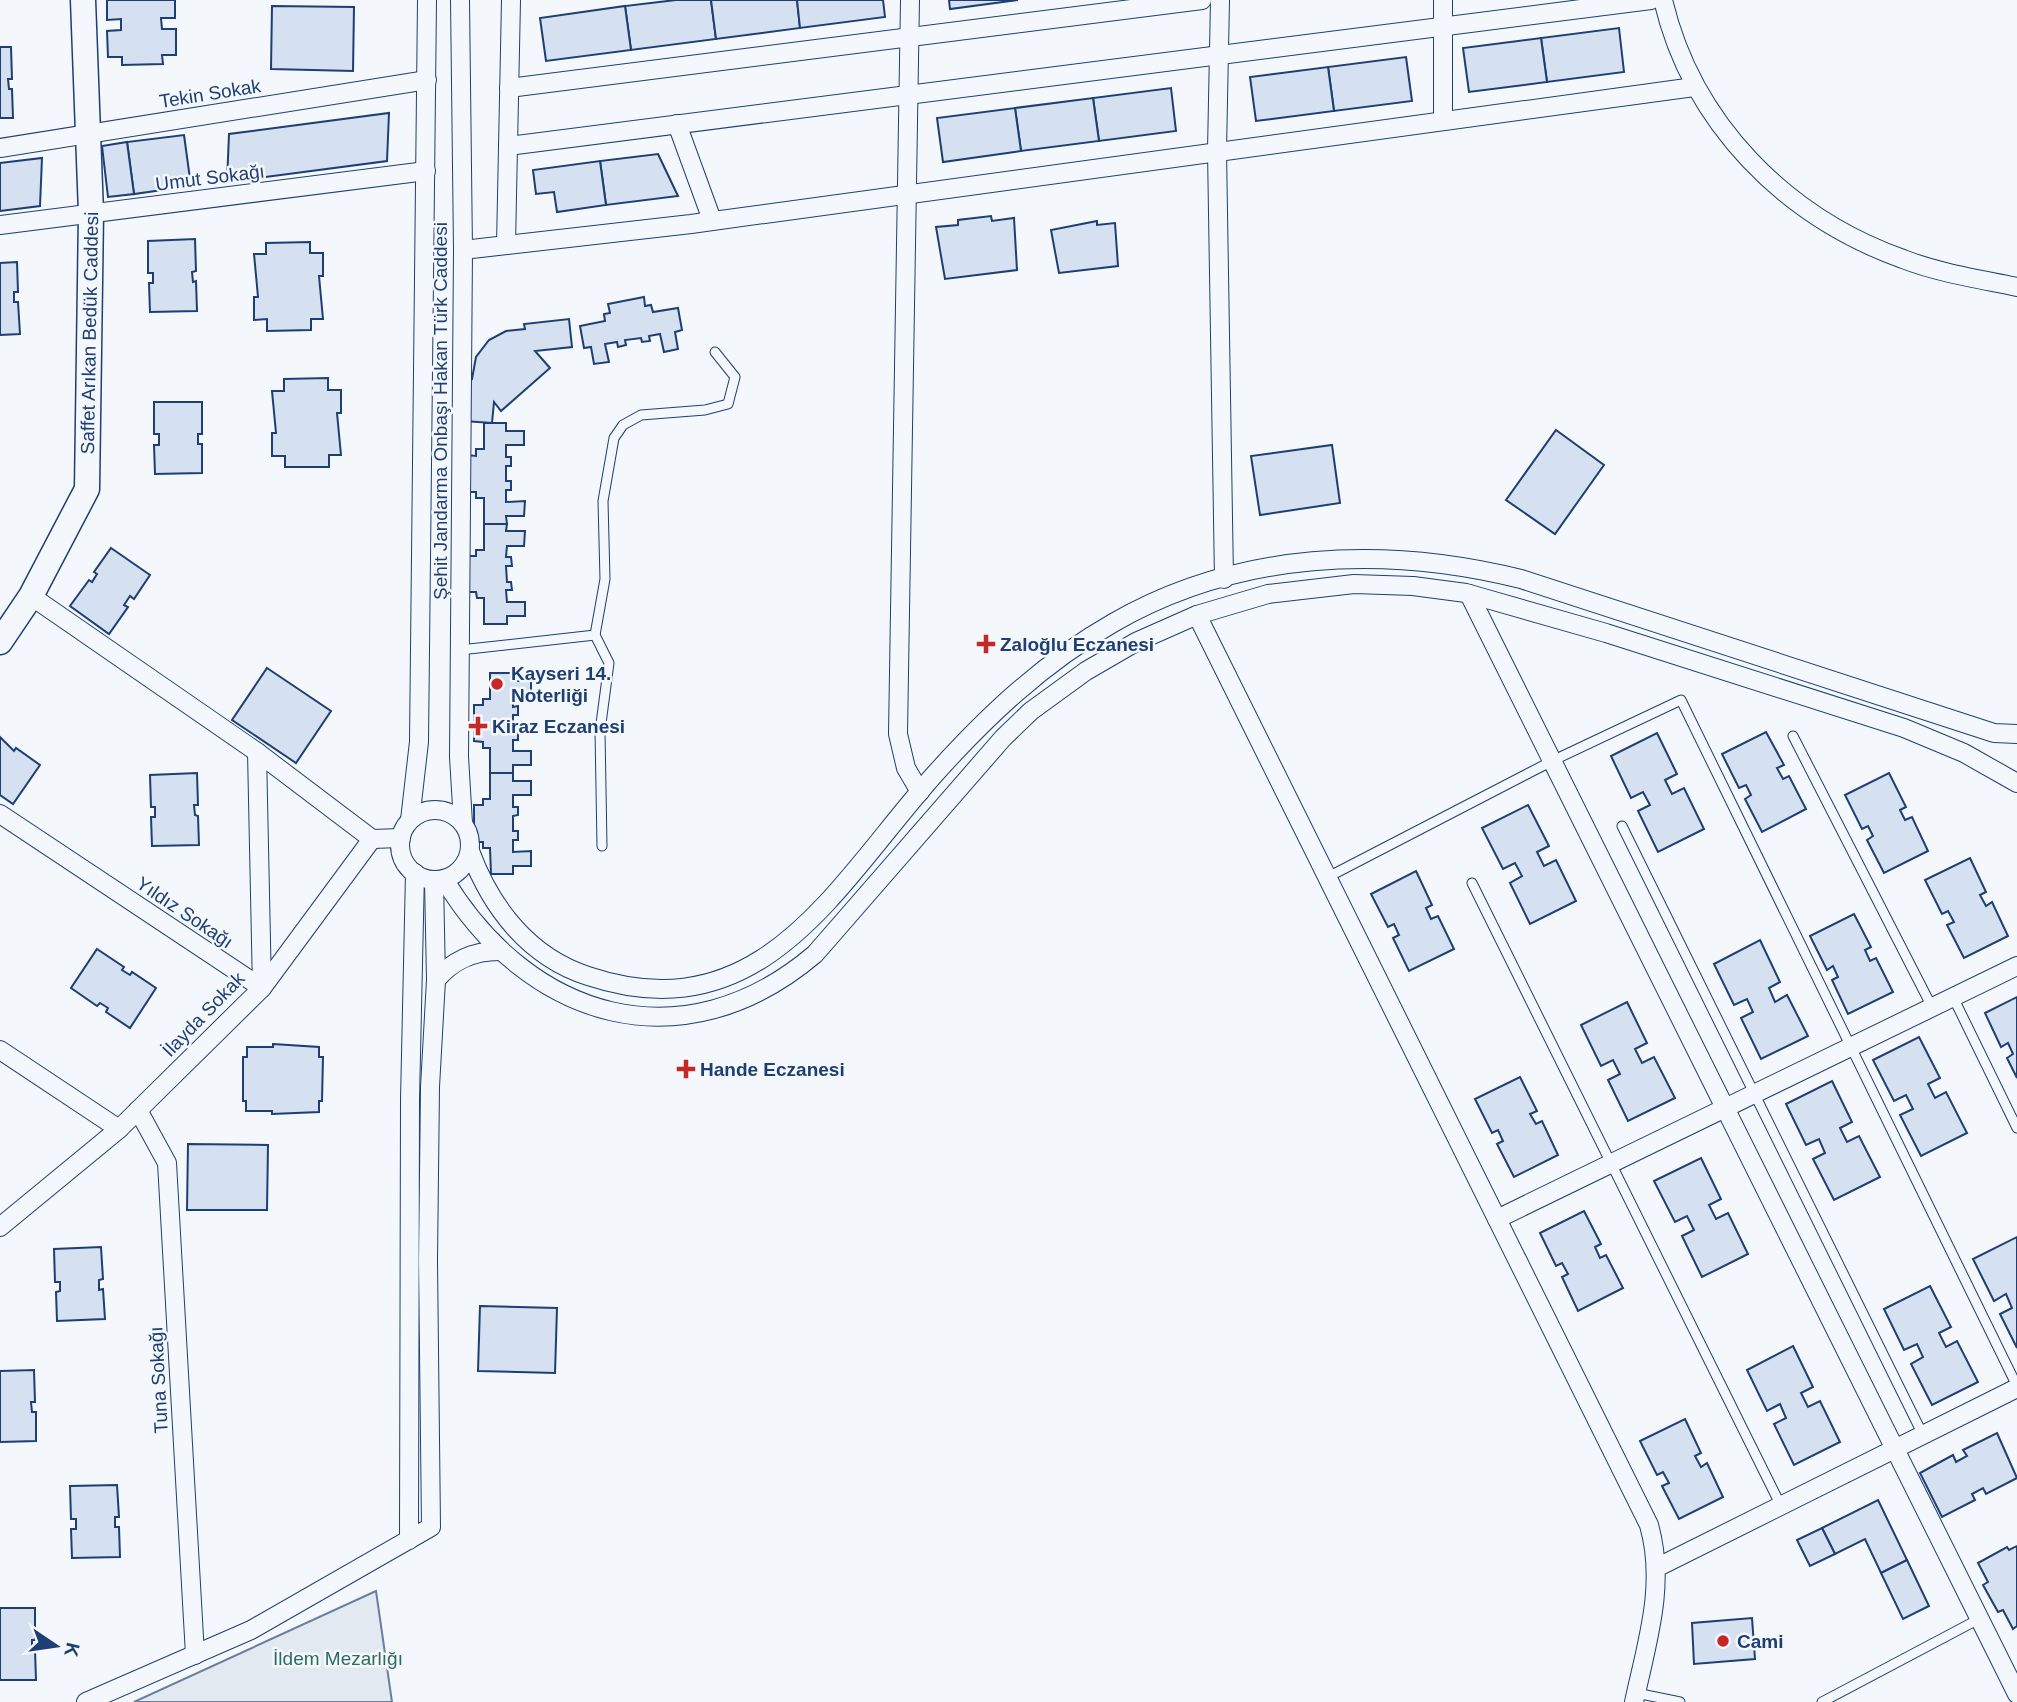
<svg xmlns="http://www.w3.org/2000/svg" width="2017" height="1702" font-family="Arial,sans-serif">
  <rect width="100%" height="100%" fill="#f4f7fb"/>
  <path fill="#e3e9f0" stroke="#687fa3" stroke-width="2" d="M376,1591L392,1702H134Z"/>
  <g fill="#d5e0f0" stroke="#1d3f73" stroke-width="2">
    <path d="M107,0H175V18H161L162,29H176V55H162L163,64L122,65V57H108L107,31L121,30V19L107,20Z"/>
    <path d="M676,0H711L716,39L631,50L625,6Z"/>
    <path d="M711,0H797L800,28L716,39Z"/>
    <path d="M797,0H883L885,17L800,28Z"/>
    <path d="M949,0H1018L950,9Z"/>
    <path d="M272,6L354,7L353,71L271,69Z"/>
    <path d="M625,6L631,50L546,61L540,18Z"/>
    <path d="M1619,28L1624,72L1547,82L1541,38Z"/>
    <path d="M1541,38L1547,82L1469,92L1463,48Z"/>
    <path d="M0,47H11L12,79H8L9,89H12L13,118H0Z"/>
    <path d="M1406,57L1412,101L1334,111L1328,67Z"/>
    <path d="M1328,67L1334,111L1256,121L1250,77Z"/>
    <path d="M1171,88L1176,131L1099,141L1093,98Z"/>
    <path d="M1093,98L1099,141L1021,151L1015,108Z"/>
    <path d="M1015,108L1021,151L943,162L937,118Z"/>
    <path d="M389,113L387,161L227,182L229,134Z"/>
    <path d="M184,135L191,186L134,194L127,142Z"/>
    <path d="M127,142L134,194L108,197L102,146Z"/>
    <path d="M658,154L678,196L606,205L600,161Z"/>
    <path d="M42,158L40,206L0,211V163Z"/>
    <path d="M600,161L606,205L557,212L554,192L536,194L533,170Z"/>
    <path d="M991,216L992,221L1014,218L1017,270L945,279L936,227L958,225V220Z"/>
    <path d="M1097,221V225L1115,223L1118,266L1059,273L1051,230Z"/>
    <path d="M195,239L196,271L192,272L193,282L196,281L197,311L150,312L149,283H153V273H148V241Z"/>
    <path d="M310,242V253H323V276H319L323,319H311V330L267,331V319L254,320V297H258L254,254H266V243Z"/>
    <path d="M17,262L18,292H14V302H18L20,334L0,335V263Z"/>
    <path d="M644,297L645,306L651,305L653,312L678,308L682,330L675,332L678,349L664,352L660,334L649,336L650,341L642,342L641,338L625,340L626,345L618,347L617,342L605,344L609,362L594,364L591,347L584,348L580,326L605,321L604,314L610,313L608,304Z"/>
    <path d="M569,319L572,347L535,351L550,368L501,411L494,402L492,423L464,421L468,378L472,379L476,357L489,340L506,331L525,329L524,324Z"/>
    <path d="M328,378V390H341V413H337L341,455H329V467H285V456H272V433H276L272,391H284V379Z"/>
    <path d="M154,402H202V434H198V444H202V473L155,474L154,445H159V434H154Z"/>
    <path d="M484,423H506V431H524V445H506V457H511V466H506V481H511V490H506V502L525,501L524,516H506L507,524H484V498H476V492H467V455L476,456V449H484Z"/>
    <path d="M1556,430L1604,465L1555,534L1506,500Z"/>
    <path d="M1332,445L1340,503L1260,515L1251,456Z"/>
    <path d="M484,524H507L506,531H525L524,546H507L506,557H511L512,566H506L507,582H511L512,590H506L507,602H525V616H507V624H484V598H477L476,592H468L467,556H476V550H484Z"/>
    <path d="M111,548L150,575L134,599L130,596L124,605L128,607L109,634L70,606L89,580L92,582L97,574L94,572Z"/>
    <path d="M267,668L331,711L296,763L232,720Z"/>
    <path d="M490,673H513V681H531V695H513V707L518,706V715H513V731H518V740H513V751H531V765H513V773H490V748H483V742L474,741V705H483V699H490Z"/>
    <path d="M1766,732L1784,765L1777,768L1783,779L1789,776L1806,809L1762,832L1745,799L1751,795L1746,785L1739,788L1722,754Z"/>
    <path d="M1657,733L1677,774L1665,780L1672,794L1684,788L1704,829L1658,852L1638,811L1650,805L1643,792L1631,798L1611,756Z"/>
    <path d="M0,737L14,751L16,748L40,765L13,804L0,795Z"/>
    <path d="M197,773L198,805H194L195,815L198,816L199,845L152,846L151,817H155V807H151L150,775Z"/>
    <path d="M490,773H513V781H531V795H513V807H518V815L513,816V831H518V840H513V852L531,851V866H513V874H491L490,848H483V842H474V805H483V799H490Z"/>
    <path d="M1889,773L1906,807L1900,810L1905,820L1912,817L1928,851L1884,873L1867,840L1873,836L1868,826L1862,829L1845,795Z"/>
    <path d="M1528,805L1549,846L1537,852L1544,866L1556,860L1576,901L1530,924L1510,883L1522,876L1515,863L1503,869L1482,828Z"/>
    <path d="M1970,858L1986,892L1980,895L1986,906L1992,902L2008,936L1964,958L1947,925L1954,922L1948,911L1942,914L1925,880Z"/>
    <path d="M1416,871L1432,905L1426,908L1431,919L1438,916L1454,949L1409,971L1393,938L1399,935L1394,924L1388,927L1371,894Z"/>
    <path d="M1854,914L1871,947L1865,950L1870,961L1876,958L1893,992L1848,1014L1832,980L1838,977L1833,966L1827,970L1810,936Z"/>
    <path d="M1760,940L1780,982L1769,988L1775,1002L1787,995L1808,1036L1761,1059L1741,1018L1753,1012L1747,999L1734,1005L1714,964Z"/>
    <path d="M97,949L124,967L122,970L130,975L132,972L156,988L130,1028L106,1012L108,1008L100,1003L97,1006L71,988Z"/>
    <path d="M2017,997V1078L2007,1058L2013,1054L2008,1043L2001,1047L1985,1013Z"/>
    <path d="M1627,1002L1647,1043L1635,1049L1642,1063L1654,1057L1675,1098L1628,1121L1608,1080L1620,1074L1613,1060L1601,1066L1581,1025Z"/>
    <path d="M1919,1037L1940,1078L1928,1084L1935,1098L1946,1092L1967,1133L1921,1156L1900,1115L1913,1109L1906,1095L1894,1101L1873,1060Z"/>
    <path d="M273,1044L319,1047V1057H323L322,1101H319V1112L272,1114V1111H246V1101H243V1057H247V1047H273Z"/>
    <path d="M1520,1077L1537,1111L1530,1114L1536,1124L1542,1121L1558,1155L1514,1177L1497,1144L1503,1141L1498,1130L1492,1133L1475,1099Z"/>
    <path d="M1832,1081L1852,1122L1840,1128L1847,1142L1859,1136L1880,1177L1834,1200L1813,1159L1825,1153L1819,1139L1806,1145L1786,1104Z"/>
    <path d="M188,1144L268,1145L267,1210H187Z"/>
    <path d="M1701,1158L1721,1199L1709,1205L1716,1219L1728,1213L1748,1254L1702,1277L1682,1236L1694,1230L1687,1216L1675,1222L1654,1181Z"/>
    <path d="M1584,1211L1601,1244L1595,1247L1600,1258L1606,1255L1623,1288L1578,1311L1562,1277L1568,1274L1562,1263L1556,1266L1540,1233Z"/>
    <path d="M2017,1237V1348L2000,1314L2012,1308L2006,1294L1994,1301L1973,1259Z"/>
    <path d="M101,1247L103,1279L99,1280V1290L103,1289L105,1319L57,1321L56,1292L60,1291V1282H55L54,1249Z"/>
    <path d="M1930,1286L1951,1327L1939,1333L1946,1347L1957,1341L1978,1382L1932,1405L1911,1364L1923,1357L1917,1344L1904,1350L1884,1309Z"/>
    <path d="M480,1306L557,1308L555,1373L478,1371Z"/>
    <path d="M1793,1346L1813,1387L1801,1393L1808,1407L1820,1401L1840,1442L1794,1465L1774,1424L1786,1418L1780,1404L1767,1411L1747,1370Z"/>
    <path d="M34,1370L35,1402H31L32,1412H36V1441L0,1442V1371Z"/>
    <path d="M1685,1419L1701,1453L1695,1456L1701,1467L1707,1463L1723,1497L1679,1519L1662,1486L1669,1483L1663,1472L1657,1475L1640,1441Z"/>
    <path d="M1997,1433L2017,1478L1986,1494L1983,1488L1972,1494L1975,1500L1942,1517L1920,1473L1953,1455L1956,1462L1967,1456L1963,1450Z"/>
    <path d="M117,1485L119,1517H115V1527H119L120,1557L72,1558L71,1529H76V1519H71L70,1486Z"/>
    <path d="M1878,1500L1907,1560L1881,1573L1865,1539L1835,1554L1822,1528Z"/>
    <path d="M1822,1528L1835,1554L1810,1566L1797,1540Z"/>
    <path d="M2017,1546V1626L2013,1629L2003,1610L1998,1612L1983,1585L1988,1582L1978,1563L2007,1547L2009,1550Z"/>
    <path d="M1907,1560L1929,1606L1903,1619L1881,1573Z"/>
    <path d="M0,1608H35V1640H32V1650H35L36,1680H0Z"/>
    <path d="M1752,1618L1755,1659L1694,1664L1692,1623Z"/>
  </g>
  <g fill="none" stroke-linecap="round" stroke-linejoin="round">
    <defs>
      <g id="lane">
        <path d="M595,635L609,663L600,731L602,846"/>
        <path d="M460,650L595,635L605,579L603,501L614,438L623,425L641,415L705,410L728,404L735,377L715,352"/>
        <path d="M1793,736L1932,1007"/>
        <path d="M1622,826L1923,1435"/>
        <path d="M1328,877L1554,760L1681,700L2017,1386"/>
        <path d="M1472,883L1781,1506"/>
        <path d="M1953,997L2017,1128"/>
        <path d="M1636,1693L1680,1702"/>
        <path d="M1822,1702L1979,1619"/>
      </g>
      <g id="street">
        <path d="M460,0L463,250L459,757L463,823"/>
        <path d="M910,0L898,734L906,768L920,792"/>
        <path d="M1220,0L1217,151L1224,579"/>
        <path d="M1443,0V121"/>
        <path d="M1663,0C1692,123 1785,217 1903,259C1939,273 1979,279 2017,287"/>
        <path d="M509,88L1202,0"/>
        <path d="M677,124L712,220"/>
        <path d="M508,146L1651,0"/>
        <path d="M0,148L427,80"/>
        <path d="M0,225L426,171"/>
        <path d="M506,245L511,0"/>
        <path d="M463,250L691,224L1694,87"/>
        <path d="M1469,594L2017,1694"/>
        <path d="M31,596L257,752L372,839L401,838"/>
        <path d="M1197,615L1649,1525C1666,1585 1647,1642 1634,1702"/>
        <circle cx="435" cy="845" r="35"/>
        <path d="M0,814L262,988L372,839"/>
        <path d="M410,820L419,742L427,0"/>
        <path d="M470,851C491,908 529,957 588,976C762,1034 836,885 934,775C987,716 1043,663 1113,623C1238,551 1384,545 1521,579L1994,733L2017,734"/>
        <path d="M444,879C529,1020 683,1066 815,954L1003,738L1031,711L1086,671L1136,642L1197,615L1268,594L1354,584L1413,586L1466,593L1606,633L1904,728L1964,753L2017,783"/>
        <path d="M436,980C453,960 473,951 499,951"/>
        <path d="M0,1050L119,1129"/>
        <path d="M138,1110L167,1163L195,1655"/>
        <path d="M1497,1219L2017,966"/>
        <path d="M0,1227L119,1129L262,988L257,752"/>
        <path d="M409,1540L410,1100L415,873"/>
        <path d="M1658,1567L2017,1388"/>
        <path d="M86,1702L251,1630L431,1527L428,1261L430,1087L436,980L434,880"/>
      </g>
      <path id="secondary" d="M0,642L31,596L87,489L91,213L83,0"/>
    </defs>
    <use href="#lane" stroke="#1d3f73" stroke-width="11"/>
    <use href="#street" stroke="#1d3f73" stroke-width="20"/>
    <use href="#secondary" stroke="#1d3f73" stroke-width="27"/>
    <use href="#lane" stroke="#f4f7fb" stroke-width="9"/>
    <use href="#street" stroke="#f4f7fb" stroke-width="18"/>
    <use href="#secondary" stroke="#f4f7fb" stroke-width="24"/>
  </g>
  <g fill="#c62828" stroke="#f4f7fb" stroke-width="2.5">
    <path d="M982.5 633.5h7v7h7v7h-7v7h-7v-7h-7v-7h7z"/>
    <circle cx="497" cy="684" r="7"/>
    <path d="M474.5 715.5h7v7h7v7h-7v7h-7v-7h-7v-7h7z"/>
    <path d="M682.5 1058.5h7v7h7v7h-7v7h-7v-7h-7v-7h7z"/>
    <circle cx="1723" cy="1641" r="7"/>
  </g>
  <g text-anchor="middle" stroke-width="5" stroke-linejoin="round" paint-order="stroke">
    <g font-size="19" fill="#1d3f73" stroke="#f4f7fb">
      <text transform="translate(210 93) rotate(-9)" y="7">Tekin Sokak</text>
      <text transform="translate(210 177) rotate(-7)" y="7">Umut Sokağı</text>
      <text transform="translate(89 333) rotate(-89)" y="7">Saffet Arıkan Bedük Caddesi</text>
      <text transform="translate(440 411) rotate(-90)" y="7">Şehit Jandarma Onbaşı Hakan Türk Caddesi</text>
      <text transform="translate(185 912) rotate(34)" y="7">Yıldız Sokağı</text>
      <text transform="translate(203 1014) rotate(-46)" y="7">İlayda Sokak</text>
      <text transform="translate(158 1380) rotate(-93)" y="7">Tuna Sokağı</text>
    </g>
    <g font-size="19" font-weight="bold" fill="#1d3f73" stroke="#f4f7fb" text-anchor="start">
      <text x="1000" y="651">Zaloğlu Eczanesi</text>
      <text x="511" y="680">Kayseri 14.<tspan x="511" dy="22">Noterliği</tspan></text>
      <text x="492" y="733">Kiraz Eczanesi</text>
      <text x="700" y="1076">Hande Eczanesi</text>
      <text x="1737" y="1648">Cami</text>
    </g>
    <g font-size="19" fill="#2c6c60" stroke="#f4f7fb">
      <text x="338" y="1665">İldem Mezarlığı</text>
    </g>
  </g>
  <g transform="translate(56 1646) rotate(103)" stroke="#f4f7fb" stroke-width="5" paint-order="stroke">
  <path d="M0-5L12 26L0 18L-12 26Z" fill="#1d3f73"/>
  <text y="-10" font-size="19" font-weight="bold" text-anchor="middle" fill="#1d3f73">K</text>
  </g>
</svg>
